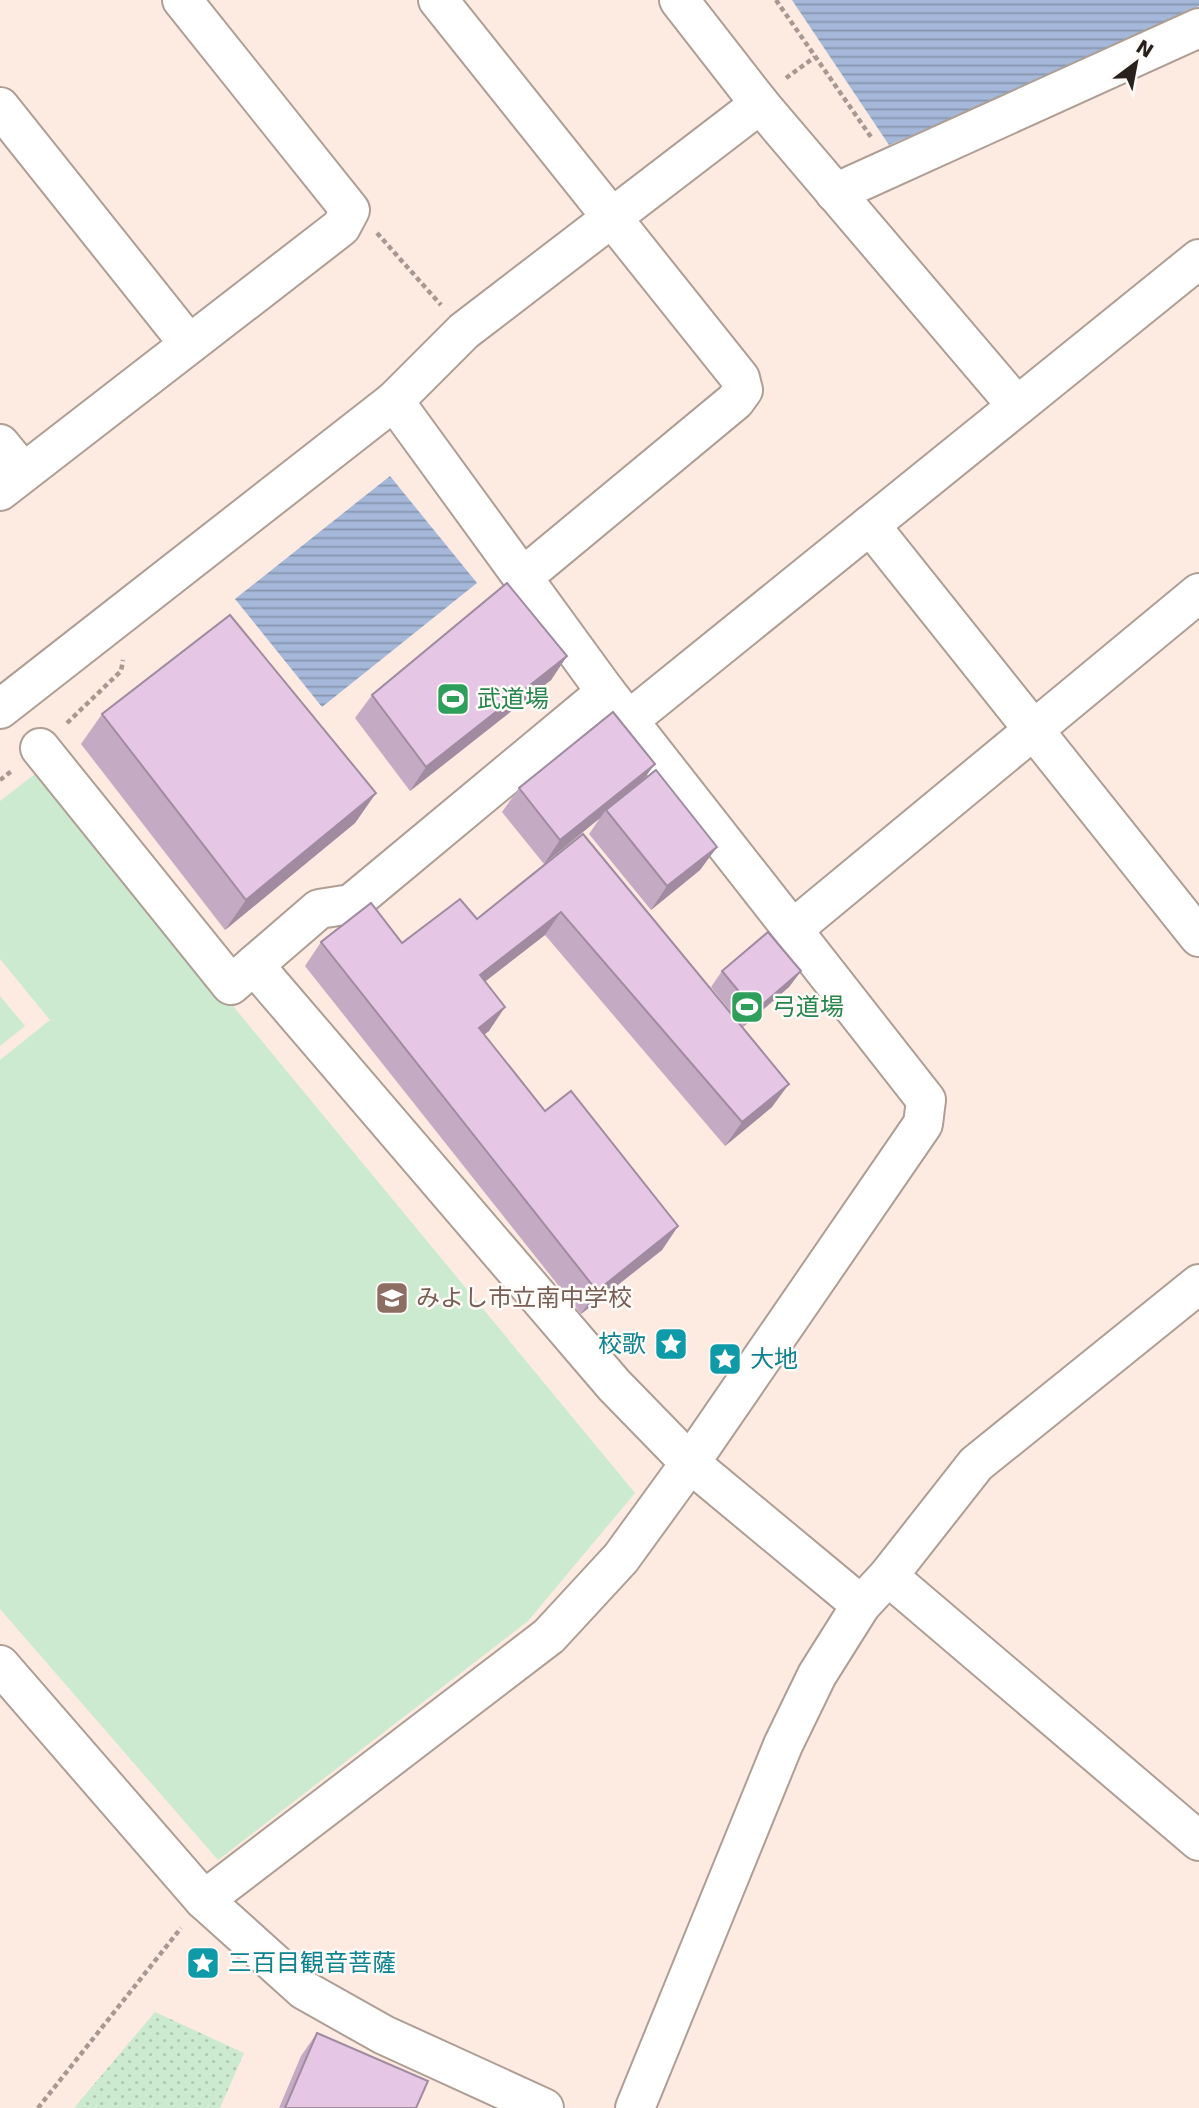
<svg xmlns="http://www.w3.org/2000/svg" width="1199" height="2108" font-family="'DejaVu Sans','Noto Sans JP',sans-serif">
  <defs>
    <pattern id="park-dots" width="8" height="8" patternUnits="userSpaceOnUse" patternTransform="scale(1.75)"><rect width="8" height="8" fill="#cceacf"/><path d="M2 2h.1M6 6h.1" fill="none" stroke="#afc8b1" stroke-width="1.8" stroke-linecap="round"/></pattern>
    <pattern id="water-rules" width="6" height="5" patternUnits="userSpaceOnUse" patternTransform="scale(1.75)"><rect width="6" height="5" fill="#a5b8d9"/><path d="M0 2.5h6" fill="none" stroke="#8695af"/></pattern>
  </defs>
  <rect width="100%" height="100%" fill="#fdeae0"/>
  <path fill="url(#park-dots)" d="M155,2012L244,2053L220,2108H74Z"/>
  <g fill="#cceacf">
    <path d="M39,771L635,1493L528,1621L218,1860L0,1609V1060L50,1020L0,959V801Z"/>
    <path d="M0,996L25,1026L0,1046Z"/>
  </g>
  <g fill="url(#water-rules)">
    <path d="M792,0H1199V6L1169,25L889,145Z"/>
    <path d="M390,476L477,583L322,707L235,599Z"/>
  </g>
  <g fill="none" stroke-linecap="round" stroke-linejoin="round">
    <defs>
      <g id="minor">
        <path d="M438,0L740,378L743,390L735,401L524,576"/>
        <path d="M679,0L760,104L1017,406"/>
        <path d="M0,107L189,344"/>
        <path d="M835,193L1199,28"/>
        <path d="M394,401L464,331L760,104"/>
        <path d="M0,444L23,472"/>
        <path d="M0,491L341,227L350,210L182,0"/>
        <path d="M870,525L1199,937"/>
        <path d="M0,709L394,401L606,692L926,1100L923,1124L690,1463L621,1558L549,1636L204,1900"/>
        <path d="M629,720L1199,259"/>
        <path d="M40,748L231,985L254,965L614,1385L690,1463L861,1605"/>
        <path d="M793,929L1199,593"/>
        <path d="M254,965L319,909L351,904L606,692"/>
        <path d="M888,1576L1199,1841"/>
        <path d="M0,1665L204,1900L304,1990L384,2035L544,2108"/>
        <path d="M635,2108L783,1745L817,1675L861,1605L888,1576L976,1464L1199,1284"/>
      </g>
    </defs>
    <use href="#minor" stroke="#af9e94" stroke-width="42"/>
    <g stroke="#a79991" stroke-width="4.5" stroke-dasharray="5 3.5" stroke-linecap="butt">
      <path d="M776,0L871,137"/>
      <path d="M786,78L815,57"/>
      <path d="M377,233L441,305"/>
      <path d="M67,723L121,671L123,660"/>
      <path d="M0,780L13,770"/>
      <path d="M38,2108L181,1928"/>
    </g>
    <use href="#minor" stroke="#fff" stroke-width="38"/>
  </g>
  <g fill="#c5aac4">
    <path d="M567,656L551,680L410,791L355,718L372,695Z"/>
    <path d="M102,714L376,793L355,823L225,930L81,744Z"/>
    <path d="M643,781L717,847L700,870L651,910L589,834L600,818L544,864L502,812L519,788Z"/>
    <path d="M583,834L772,1107L725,1146L545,935L485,981L489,1031L484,1034L545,1111L678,1226L662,1250L581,1314L305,966L321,942L402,943L477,919Z"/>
    <path d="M722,971H801L789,987L743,1027L711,987Z"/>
    <path d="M317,2033L416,2108H279L301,2056Z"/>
  </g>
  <g fill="#a08ba0">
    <path d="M567,656L551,680L410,791L426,767Z"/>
    <path d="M655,764L638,787L606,810L600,818L544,864L560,840Z"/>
    <path d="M376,793L355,823L225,930L246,900Z"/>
    <path d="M717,847L700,870L651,910L667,886Z"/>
    <path d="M561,912L545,935L464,998L480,975Z"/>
    <path d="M801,971L789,987L743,1027L755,1011Z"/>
    <path d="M505,1007L489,1031L463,1051L479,1028Z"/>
    <path d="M789,1084L772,1107L725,1146L742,1122Z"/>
    <path d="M678,1226L662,1250L581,1314L597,1291Z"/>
  </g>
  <g fill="#e5c6e4" stroke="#a08ba0" stroke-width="2">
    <path d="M507,583L567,656L426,767L372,695Z"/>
    <path d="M230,615L376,793L246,900L102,714Z"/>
    <path d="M613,712L655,764L560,840L519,788Z"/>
    <path d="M656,770L717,847L667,886L606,810Z"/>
    <path d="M583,834L789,1084L742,1122L561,912L480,975L505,1007L479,1028L545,1111L571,1091L678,1226L597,1291L321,942L371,903L402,943L460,899L477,919Z"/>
    <path d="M768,932L801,971L755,1011L722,971Z"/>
    <path d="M317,2033L428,2081L416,2108H285Z"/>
  </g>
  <defs>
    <symbol id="stadium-square" viewBox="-11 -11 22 22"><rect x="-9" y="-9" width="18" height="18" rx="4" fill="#2e9e5b" stroke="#fffbf9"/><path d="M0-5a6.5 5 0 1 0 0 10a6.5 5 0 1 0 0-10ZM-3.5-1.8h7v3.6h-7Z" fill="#fff"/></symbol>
    <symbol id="school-square" viewBox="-11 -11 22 22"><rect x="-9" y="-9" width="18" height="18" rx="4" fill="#8d6e63" stroke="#fffbf9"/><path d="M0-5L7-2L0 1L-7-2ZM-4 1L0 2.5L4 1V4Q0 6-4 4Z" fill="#fff"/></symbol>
    <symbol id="sight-square" viewBox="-11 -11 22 22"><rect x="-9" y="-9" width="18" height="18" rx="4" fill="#0f9aa8" stroke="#fffbf9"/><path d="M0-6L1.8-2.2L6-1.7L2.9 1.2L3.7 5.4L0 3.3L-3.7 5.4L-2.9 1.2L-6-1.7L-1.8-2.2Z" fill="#fff"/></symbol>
  </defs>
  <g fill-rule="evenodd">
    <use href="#stadium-square" x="434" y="680" width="38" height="38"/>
    <use href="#stadium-square" x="728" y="988" width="38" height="38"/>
    <use href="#school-square" x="373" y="1279" width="38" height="38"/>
    <use href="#sight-square" x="652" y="1325" width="38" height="38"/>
    <use href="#sight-square" x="706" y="1340" width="38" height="38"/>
    <use href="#sight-square" x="184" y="1944" width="38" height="38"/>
  </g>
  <g text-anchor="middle" stroke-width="5" stroke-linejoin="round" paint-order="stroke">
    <g font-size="24" fill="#27864d" stroke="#fffbf9" text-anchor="start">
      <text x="477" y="707">武道場</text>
      <text x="772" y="1015">弓道場</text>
    </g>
    <g font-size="24" fill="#785e54" stroke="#fffbf9" text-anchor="start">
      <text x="416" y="1306">みよし市立南中学校</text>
    </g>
    <g font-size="24" fill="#0d838f" stroke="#fffbf9" text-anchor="start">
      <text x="646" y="1352" text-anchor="end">校歌</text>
      <text x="750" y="1367">大地</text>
      <text x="228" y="1971">三百目観音菩薩</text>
    </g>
  </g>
  <g transform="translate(1136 63) rotate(32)" stroke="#fffbf9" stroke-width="5" paint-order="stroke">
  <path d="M0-5L12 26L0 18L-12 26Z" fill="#28211e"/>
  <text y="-10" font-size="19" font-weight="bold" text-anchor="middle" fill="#28211e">N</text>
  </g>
</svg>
